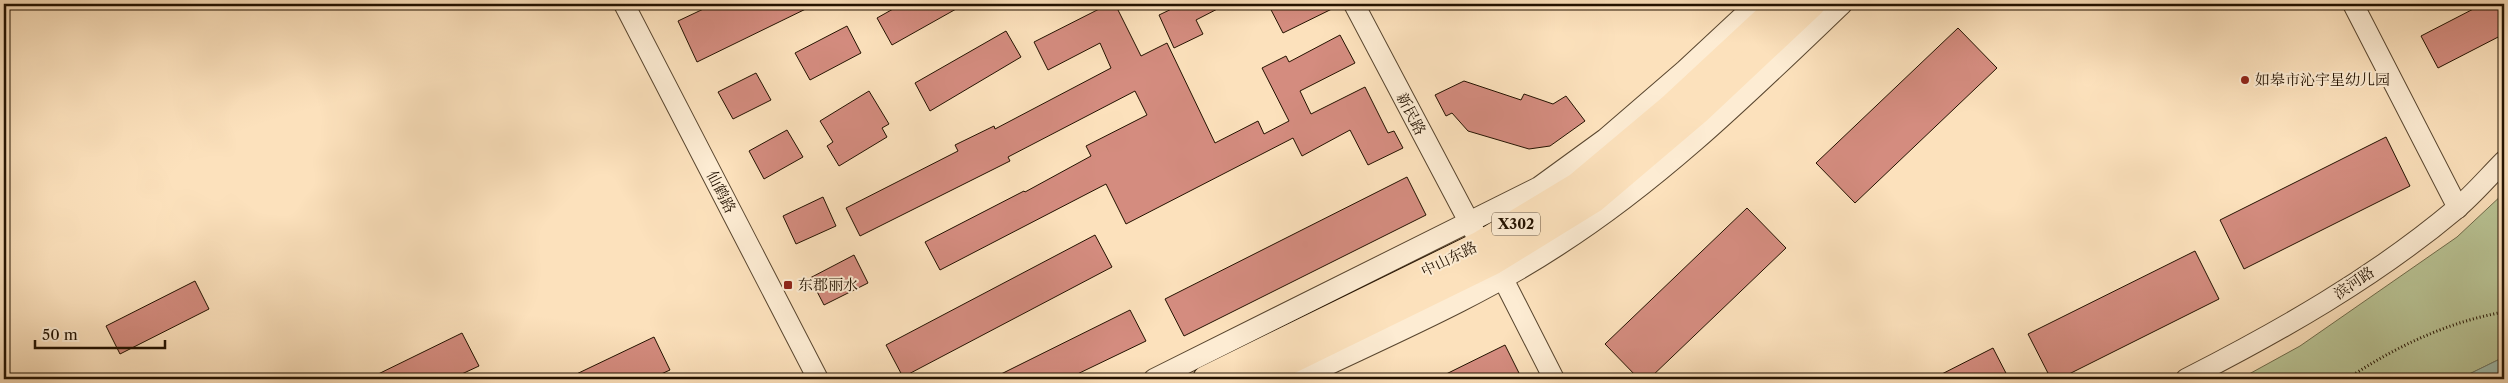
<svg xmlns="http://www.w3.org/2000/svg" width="2508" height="383" font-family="'Libre Caslon Text','Noto Serif SC',serif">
  <rect width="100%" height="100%" fill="#fce1bc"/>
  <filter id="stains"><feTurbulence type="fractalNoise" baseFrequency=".004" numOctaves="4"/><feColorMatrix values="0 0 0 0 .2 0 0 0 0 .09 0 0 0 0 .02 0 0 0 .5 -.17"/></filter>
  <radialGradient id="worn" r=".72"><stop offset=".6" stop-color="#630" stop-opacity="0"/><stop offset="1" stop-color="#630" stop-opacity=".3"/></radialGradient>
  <path fill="#b9c495" stroke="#6e6b4a" d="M2504,193V357L2459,379H2240L2300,346L2457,237Z"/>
  <path fill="#9fbeaf" stroke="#6d7969" d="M2504,357V379H2459Z"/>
  <g fill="#d48c7f" stroke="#231200">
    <path d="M714,4H816L697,62L678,21Z"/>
    <path d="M902,4H965L892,45L877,18Z"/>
    <path d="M1109,4H1115L1141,56L1167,43L1215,143L1258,121L1264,134L1289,121L1262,68L1286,56L1289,62L1340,35L1355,63L1300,91L1311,114L1365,87L1388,133L1394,131L1403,148L1368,165L1350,130L1302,156L1293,138L1126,224L1106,184L940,270L925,242L1024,191L1025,192L1091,156L1086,146L1147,115L1135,91L1008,157L1010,161L860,236L846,208L958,151L955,145L994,126L995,129L1111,68L1100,43L1048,70L1034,42Z"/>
    <path d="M1182,4H1227L1196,20L1203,34L1174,48L1159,15Z"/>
    <path d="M1268,4H1342L1283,33Z"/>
    <path d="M2483,4H2504V34L2438,68L2421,36Z"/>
    <path d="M847,26L861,53L810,80L795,53Z"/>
    <path d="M1958,28L1997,68L1855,203L1816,163Z"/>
    <path d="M1006,31L1021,57L930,111L915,83Z"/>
    <path d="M756,73L771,100L733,119L718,92Z"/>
    <path d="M1464,81L1521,100L1524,94L1553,104L1566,96L1585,121L1550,146L1529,149L1468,131L1452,113L1446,116L1435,95Z"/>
    <path d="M869,91L889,124L882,128L887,137L839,166L827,146L833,142L820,121Z"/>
    <path d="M787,130L803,157L764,179L749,151Z"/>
    <path d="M2386,137L2410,186L2244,269L2220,220Z"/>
    <path d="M1407,177L1426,215L1184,336L1165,299Z"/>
    <path d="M823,197L836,226L796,244L783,216Z"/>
    <path d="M1747,208L1786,248L1649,379H1639L1605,344Z"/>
    <path d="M1095,235L1112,267L903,377L886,345Z"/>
    <path d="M2195,251L2219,299L2059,379H2051L2028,334Z"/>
    <path d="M854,255L868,283L824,305L810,278Z"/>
    <path d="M195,281L209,309L120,354L106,326Z"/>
    <path d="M1130,310L1146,341L1067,379H991Z"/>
    <path d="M462,333L479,366L451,379H368Z"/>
    <path d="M654,337L670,370L650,379H566Z"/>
    <path d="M1505,345L1522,379H1436Z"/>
    <path d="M1993,348L2009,379H1932Z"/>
  </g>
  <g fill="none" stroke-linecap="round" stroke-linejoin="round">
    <defs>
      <g id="minor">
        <path d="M624,4L818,379"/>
        <path d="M1354,4L1476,235"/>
        <path d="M2353,4L2458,208"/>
        <path d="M1497,267L1554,379"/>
        <path d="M1154,379L1539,187L1605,139L1685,70L1756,4"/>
        <path d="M1298,379C1385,337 1476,299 1557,246C1663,178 1752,90 1842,4"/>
        <path d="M2186,379C2280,331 2374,278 2456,209C2473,195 2488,177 2504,161"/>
      </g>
      <g id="major">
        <path d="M1206,379L1481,244L1577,186L1670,108L1782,4"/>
        <path d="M1253,379L1494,261L1593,200L1699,110L1812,4"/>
      </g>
    </defs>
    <use href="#minor" stroke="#59462f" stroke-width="22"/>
    <use href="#major" stroke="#231200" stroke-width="28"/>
    <path stroke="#231200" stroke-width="3" stroke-dasharray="1 2.5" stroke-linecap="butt" d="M2347,379C2395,347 2447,322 2504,312"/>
    <use href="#minor" stroke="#fdecd3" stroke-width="20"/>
    <use href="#major" stroke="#fce1bc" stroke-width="26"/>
  </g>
  <g fill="#8f2418" stroke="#fdecd3" stroke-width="2">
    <circle cx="2245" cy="80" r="5"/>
    <rect x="783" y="280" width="10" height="10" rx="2.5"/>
  </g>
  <g text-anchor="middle" stroke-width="4" stroke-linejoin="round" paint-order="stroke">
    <rect fill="#fdecd3" stroke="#64533f" stroke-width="1" x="1492" y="212.5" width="48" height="23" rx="4"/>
    <g font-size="14" font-weight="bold" fill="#231200">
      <text x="1516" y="229">X302</text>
    </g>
    <g font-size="15" fill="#231200" stroke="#fdecd3" text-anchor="start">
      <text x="2255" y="85">如皋市沁宇星幼儿园</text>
      <text x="798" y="290">东郡丽水</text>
    </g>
    <g font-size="15" fill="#231200" stroke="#fdecd3">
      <text transform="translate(1411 114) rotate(63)" y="5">新民路</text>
      <text transform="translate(721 192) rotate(63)" y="5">仙鹤路</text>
      <text transform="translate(1449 259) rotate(-26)" y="5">中山东路</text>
      <text transform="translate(2354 283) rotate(-34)" y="5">滨河路</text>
    </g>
  </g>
  <rect width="2508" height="383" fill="none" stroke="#fce1bc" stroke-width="20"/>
  <rect x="5" y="5" width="2498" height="373" fill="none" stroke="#231200" stroke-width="2.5"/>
  <rect x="10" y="10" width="2488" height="363" fill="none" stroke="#231200"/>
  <path d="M35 340v8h130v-8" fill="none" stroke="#231200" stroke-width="2.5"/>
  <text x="42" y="340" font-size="15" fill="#231200" stroke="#fdecd3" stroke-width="4" paint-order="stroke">50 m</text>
  <rect width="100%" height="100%" filter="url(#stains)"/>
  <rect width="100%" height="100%" fill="url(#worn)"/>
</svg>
